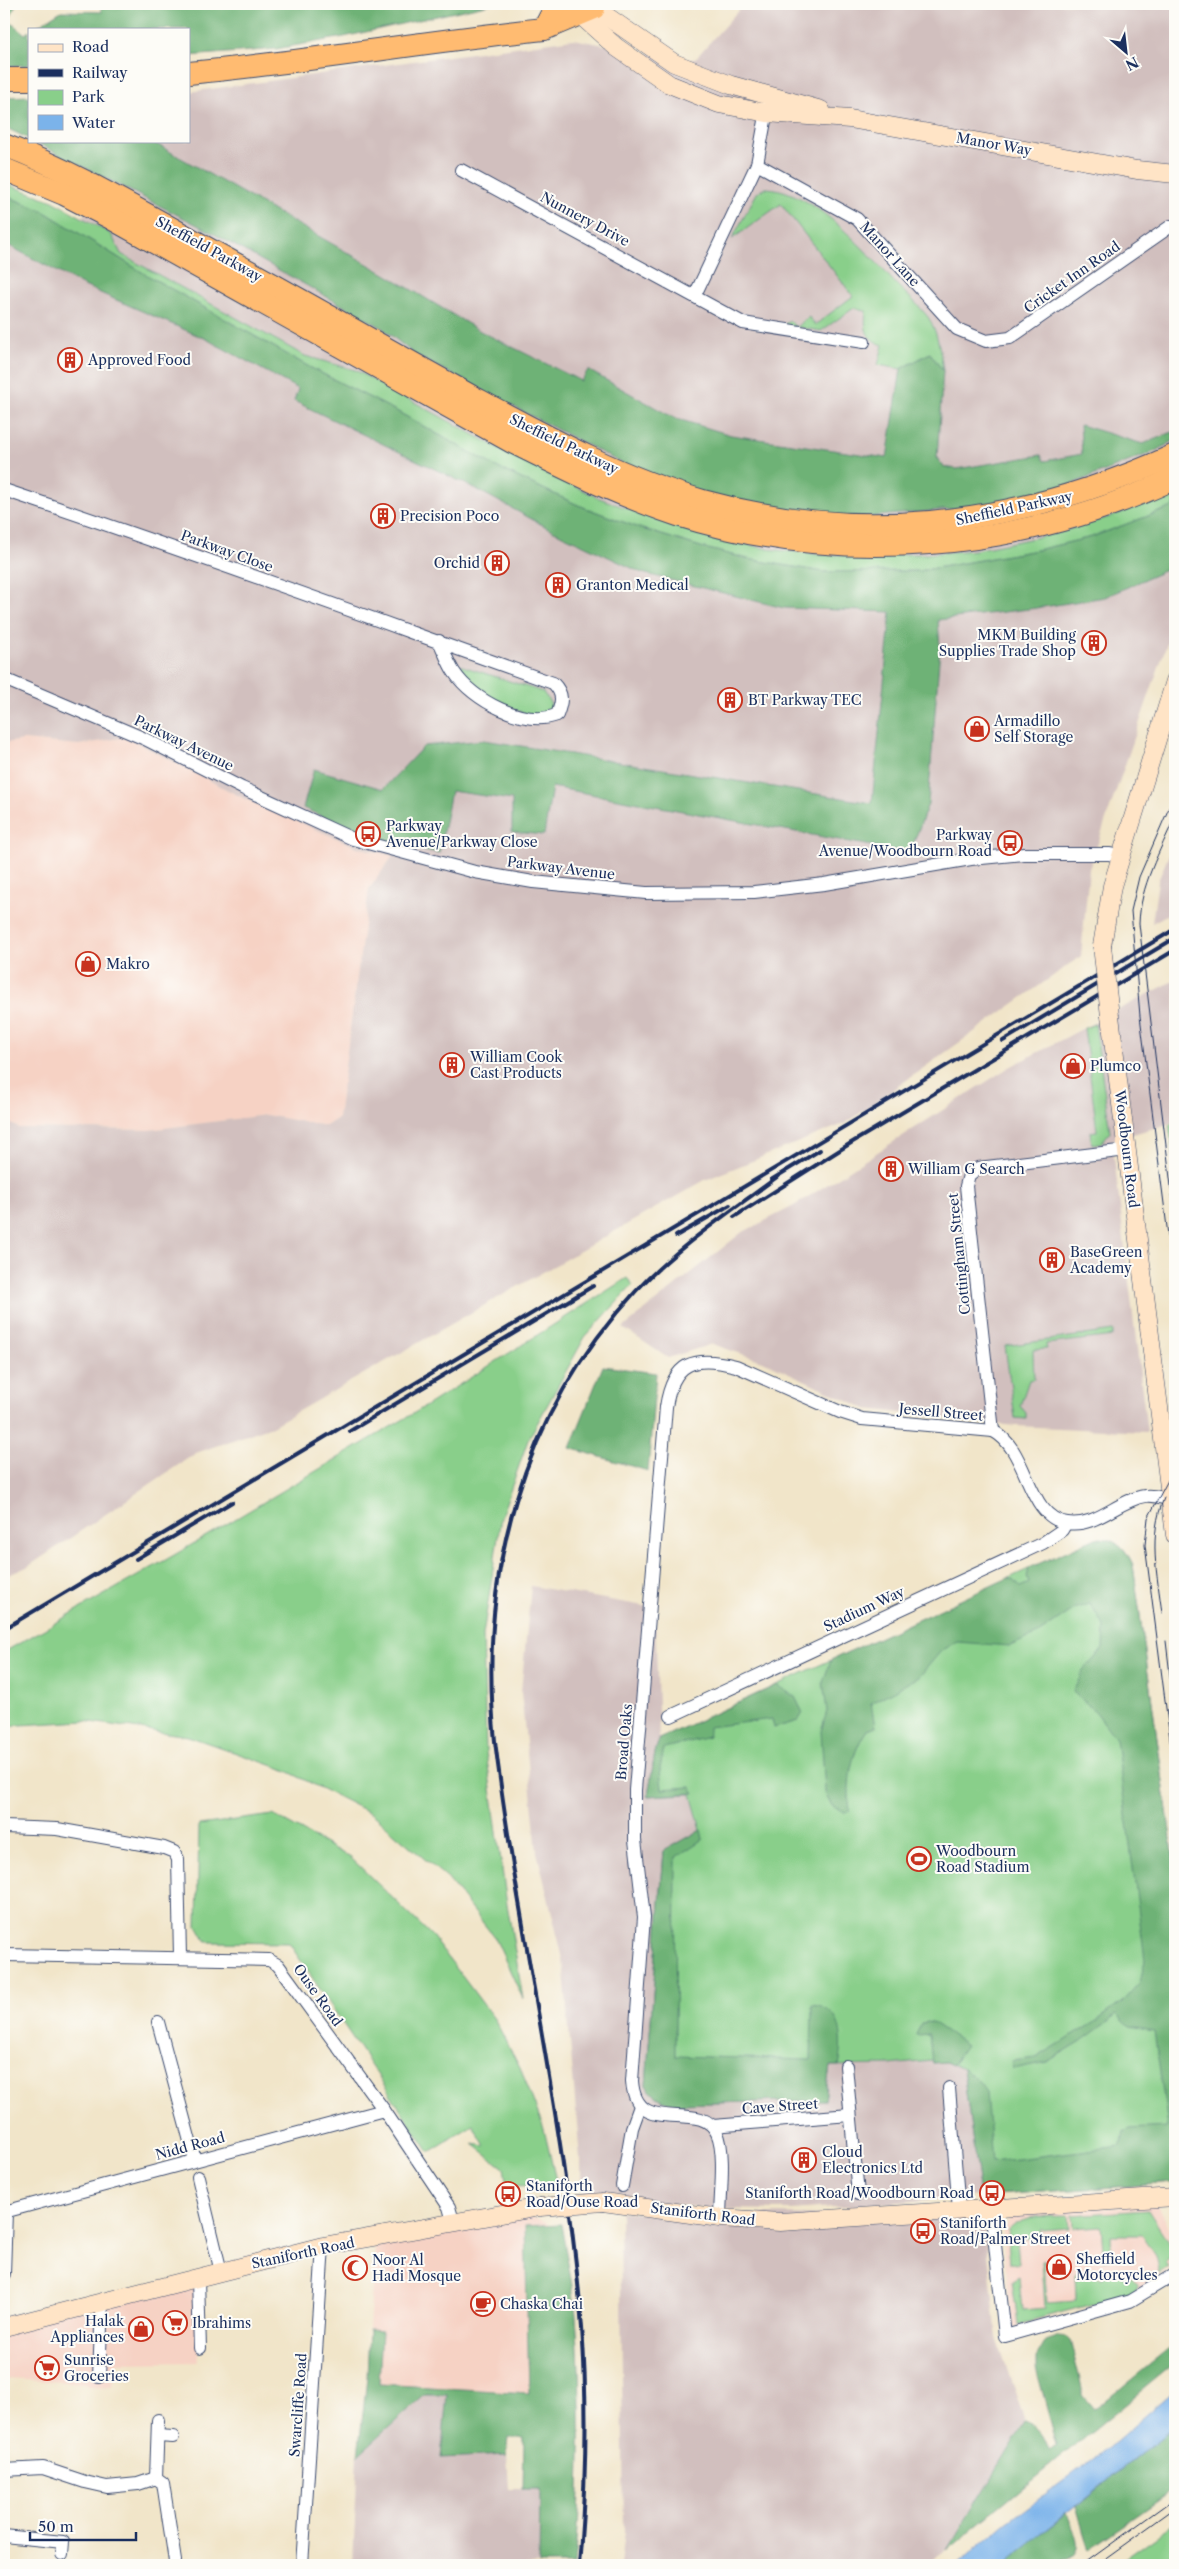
<svg xmlns="http://www.w3.org/2000/svg" width="1179" height="2569" font-family="'Libre Caslon Text',serif">
  <rect width="100%" height="100%" fill="#fdfcf7"/>
  <filter id="ink" filterUnits="userSpaceOnUse"><feTurbulence type="fractalNoise" baseFrequency=".02" numOctaves="2"/><feDisplacementMap in="SourceGraphic" scale="10" xChannelSelector="R" yChannelSelector="G"/><feConvolveMatrix kernelMatrix="1 2 1 2 8 2 1 2 1" color-interpolation-filters="sRGB"/></filter>
  <filter id="wash" filterUnits="userSpaceOnUse"><feTurbulence type="fractalNoise" baseFrequency=".0096" numOctaves="4" result="noise"/><feDisplacementMap in="SourceGraphic" scale="20" xChannelSelector="R" yChannelSelector="G"/><feGaussianBlur stdDeviation="1.12" result="paint"/><feColorMatrix in="noise" values="0 0 0 0 0 0 0 0 0 0 0 0 0 0 0 0 0 1.4 0 .05"/><feComposite in="paint" operator="in"/></filter>
  <g filter="url(#wash)">
    <rect width="100%" height="100%" fill="#f1e5c9"/>
    <g fill="#f6d2c4">
      <path d="M126,737L245,799L357,847L393,856L369,889L338,1118L326,1126L266,1115L149,1130L19,1128L4,1120V743L24,740L79,745Z"/>
      <path d="M1157,2204L1175,2239V2266L1130,2294L1014,2327L1012,2324L1002,2231L1011,2216L1016,2213Z"/>
      <path d="M510,2212L547,2222L544,2435L379,2384L382,2331L369,2330L375,2247Z"/>
      <path d="M198,2279L200,2348L196,2362L115,2363L113,2387L87,2386V2383L4,2379V2327Z"/>
    </g>
    <g fill="#d1bfbe">
      <path d="M744,4H1175V620L1089,869L1081,956L846,1123L705,1180L272,1426L196,1453L29,1566L4,1577V1120L19,1128L149,1130L266,1115L326,1126L338,1118L369,889L393,856L357,847L245,799L126,737L79,745L24,740L4,743V243L49,268L132,141H189V92L573,39L683,60L695,59Z"/>
      <path d="M1175,840V910L1152,923L1158,881Z"/>
      <path d="M1175,980V1122L1112,1140L1147,1432L1015,1426L867,1409L763,1361L712,1344L668,1358L623,1328L741,1233L794,1206L1008,1068Z"/>
      <path d="M531,1586L655,1608L659,1739L655,1753L648,1796L691,1794L701,1830L664,1851L646,2085L653,2095L825,2100L830,2066L889,2065L932,2061V2063L946,2062L963,2069L980,2196L791,2210L716,2209L583,2194L563,1959L537,1852L521,1692Z"/>
      <path d="M620,2213L984,2216L997,2338L1025,2422L947,2550L926,2565H620L624,2531Z"/>
      <path d="M425,2395H447L441,2458L507,2455L509,2489H540L539,2565H353L358,2455Z"/>
    </g>
    <g fill="#89cf8a" stroke="#527f74">
      <path d="M4,183L53,201L111,234L121,254L305,356L355,370L504,451L599,498L691,532L768,549L824,555L926,554L975,550L1054,534L1116,515L1175,491V506L1092,537L1037,550L919,571L823,572L748,559L704,548L642,529L578,505L500,469L398,412L311,368L145,274L43,211L4,195Z"/>
      <path d="M765,188C811,188 866,251 896,284C906,294 919,305 928,317C938,331 941,355 943,371L930,353L901,369L878,365L883,345C865,339 864,329 866,311L854,308L821,331L784,325L789,320L796,327L809,317L815,325L853,296L781,204L732,239L757,193Z"/>
      <path d="M444,660L543,692L551,704L552,713L544,719L486,701Z"/>
      <path d="M1095,1024L1110,1132L1101,1143L1092,1144L1090,1132L1097,1131L1084,1028Z"/>
      <path d="M1175,1122V1168L1169,1125Z"/>
      <path d="M627,1278L633,1285L585,1337L528,1440L501,1517L483,1635L486,1752L506,1898L523,1999L495,1938L448,1879L372,1814L285,1770L188,1736L84,1721L4,1726V1652L176,1554L426,1406Z"/>
      <path d="M1113,1331V1336L1046,1344L1047,1349L1033,1350L1034,1379L1029,1380L1020,1406L1026,1413V1419L1015,1418L1005,1346Z"/>
      <path d="M1096,1538C1116,1538 1125,1547 1133,1565L1175,1868V2183L980,2196L963,2069L946,2062L932,2063L931,2061L889,2065L830,2066L825,2100L677,2104C662,2101 654,2097 646,2085L664,1851L701,1830L691,1794L648,1796L655,1753L659,1739Z"/>
      <path d="M273,1815L351,1858L432,1936L495,2020L522,2072L544,2129L557,2185L507,2186L504,2168L473,2144L485,2146L473,2125L429,2152L289,1943L206,1942L197,1926L199,1825Z"/>
      <path d="M1148,2210L1173,2249L1172,2254L1166,2262L1169,2267L1160,2273L1156,2256L1142,2235H1110L1111,2258L1104,2261L1101,2226L1073,2228L1072,2215Z"/>
      <path d="M1068,2216L1069,2228L1040,2230V2237L1017,2239L1019,2264L1010,2263L1007,2230C1021,2213 1049,2217 1068,2216Z"/>
      <path d="M1044,2260L1047,2303L1076,2301L1075,2274C1086,2273 1093,2277 1103,2278L1107,2272C1115,2269 1119,2272 1124,2278L1131,2277L1138,2284L1137,2289L1130,2294L1018,2324L1012,2281L1019,2277L1022,2310L1045,2308L1042,2261Z"/>
      <path d="M1175,2523V2560L1116,2565Z"/>
    </g>
    <g fill="#6eb276" stroke="#44706a">
      <path d="M4,4H16L9,21L25,34L29,31V65L4,66Z"/>
      <path d="M100,4H490L344,37L276,49L189,56V29H33L61,11L102,12Z"/>
      <path d="M29,96V139L4,127V97Z"/>
      <path d="M33,141H151L387,275L480,331L581,381L588,370L674,418L731,435L887,458L901,369L930,353L943,371L937,458L944,467L957,469L1041,455L1044,461L1082,454L1080,425L1143,444L1175,431V440L1158,450L1026,502L846,519L726,501L629,467L415,355L381,327L207,230Z"/>
      <path d="M4,195L43,211L145,274L311,368L398,412L500,469L578,505L642,529L704,548L748,559L823,572L919,571L1037,550L1092,537L1175,506V566L1105,597L1037,608L938,620L940,647L928,804L910,853L552,787L544,835L512,832V800L451,791L439,853L376,840L303,808L314,769L383,789L424,746L484,740L872,803L891,612L784,608L642,573L550,529L476,489L294,401L298,389L206,339L82,285L4,243Z"/>
      <path d="M603,1366L656,1373L648,1471L570,1448Z"/>
      <path d="M1096,1538C1116,1538 1125,1547 1133,1565L1175,1868V2183L980,2196L963,2069L979,2080L986,2093L992,2162L1121,2146L1124,2132L1129,2129L1168,2127L1154,2031L1130,2027L1117,2015L1080,2042L1047,2062L1013,2069L1011,2061L1036,2058L1098,2020L1121,2003L1140,1982L1145,1960L1116,1739L1096,1712L1073,1692L1083,1671L1103,1649L1104,1627L1090,1604L1076,1608L1038,1634L1010,1646L957,1642L941,1651L919,1677L871,1703L875,1727L867,1730C850,1755 847,1781 850,1811L844,1812L832,1806L825,1792L821,1731L827,1711L823,1682L831,1660L1008,1578L1014,1580L1020,1587L1029,1583L1027,1577L1029,1568Z"/>
      <path d="M777,1685L795,1697L803,1713L798,1721L774,1728L772,1719L708,1727L709,1737L664,1748L660,1769L662,1789L691,1787L695,1793L648,1796L655,1753L659,1739Z"/>
      <path d="M701,1830L703,1839L676,1857L675,2056L811,2060L812,2005C844,2008 844,2041 839,2066H830L825,2100L677,2104C662,2101 654,2097 646,2085L664,1851Z"/>
      <path d="M927,2022L935,2024L966,2045L952,2065L946,2062L932,2063L929,2034L916,2035L921,2023Z"/>
      <path d="M561,2224C566,2254 573,2285 576,2315C582,2398 582,2482 574,2565H539L540,2489H523L524,2438H509L507,2455L441,2458L447,2395H425L358,2455L367,2378L369,2330L382,2331L379,2384L529,2393L525,2226Z"/>
      <path d="M1060,2336L1067,2337L1070,2340L1082,2389V2396L1094,2410L1175,2344V2363L947,2550L1025,2422C1040,2428 1044,2435 1049,2450L1057,2445L1036,2368V2358L1046,2341Z"/>
      <path d="M1175,2426V2489L1089,2549L1076,2507Z"/>
      <path d="M1067,2514C1070,2523 1079,2538 1077,2547C1072,2569 1022,2565 1003,2565Z"/>
    </g>
    <path fill="#7bb3ea" stroke="#4b71a4" d="M1175,2390V2426L1003,2565H957L1005,2524L1108,2448Z"/>
  </g>
  <g filter="url(#ink)">
    <g fill="none" stroke-linecap="round" stroke-linejoin="round">
      <defs>
        <g id="street">
          <path d="M757,164L857,219L957,329L986,341L1010,338L1171,226"/>
          <path d="M461,170L743,323L864,342"/>
          <path d="M695,295L757,164L768,105"/>
          <path d="M4,490C188,551 370,618 553,683C564,694 562,702 557,715C524,727 473,701 454,672C448,663 444,651 439,641"/>
          <path d="M4,679L145,739L242,788L353,839L475,872L533,882L646,893L754,892L824,884L971,859L1024,854H1109L1121,856"/>
          <path d="M993,1431L966,1186L969,1175L978,1168L1127,1150"/>
          <path d="M671,1716L1043,1543L1062,1530L1066,1523"/>
          <path d="M4,1827L57,1829L164,1848L174,1852L178,1859L180,1957"/>
          <path d="M4,1955L269,1960L278,1965L384,2110L449,2207L453,2221"/>
          <path d="M158,2022L195,2160"/>
          <path d="M846,2066L858,2194"/>
          <path d="M949,2088L959,2210"/>
          <path d="M713,2126L850,2115"/>
          <path d="M198,2177L221,2272"/>
          <path d="M622,2186L632,2128L640,2106"/>
          <path d="M4,2208L6,2211L4,2274"/>
          <path d="M991,2208L1005,2336L1130,2301L1175,2274"/>
          <path d="M4,2212L384,2110"/>
          <path d="M720,2218C720,2196 726,2152 717,2133C700,2097 636,2140 632,2081L644,1917L635,1840V1790L666,1407C673,1362 693,1355 736,1366L840,1412L862,1419L993,1431C1029,1449 1026,1517 1067,1523C1096,1528 1118,1500 1145,1496C1155,1494 1165,1500 1175,1500"/>
          <path d="M198,2279L200,2348"/>
          <path d="M99,2377L102,2302"/>
          <path d="M158,2420L156,2478L163,2483L175,2561"/>
          <path d="M158,2436L173,2437"/>
          <path d="M4,2470L43,2468L85,2482L107,2487L138,2484L156,2478"/>
          <path d="M4,2536L63,2542L62,2554"/>
          <path d="M302,2565L323,2246"/>
        </g>
        <g id="secondary">
          <path d="M568,4L616,47L669,84L719,104L767,113L850,119L1137,170L1175,174"/>
          <path d="M589,4L674,63L731,85L821,110"/>
          <path d="M1102,946L1112,886L1175,681"/>
          <path d="M1110,1016L1175,1535"/>
          <path d="M603,2202L720,2218L780,2222L1175,2197"/>
          <path d="M4,2327L323,2246L540,2207"/>
        </g>
        <g id="highway">
          <path d="M544,29L594,8"/>
          <path d="M189,73C308,62 425,41 544,29L557,4"/>
          <path d="M4,79H29"/>
          <path d="M4,145C73,171 138,210 203,246C293,295 381,346 471,396C545,436 621,478 703,501C866,546 1023,524 1175,455"/>
          <path d="M4,169L64,194L109,217L512,442C566,469 620,496 678,515C841,566 1021,551 1175,478"/>
        </g>
      </defs>
      <use href="#street" stroke="#3b4a6e" stroke-width="14"/>
      <use href="#secondary" stroke="#3b4a6e" stroke-width="19"/>
      <use href="#highway" stroke="#3b4a6e" stroke-width="24"/>
      <use href="#street" stroke="#fff" stroke-width="12"/>
      <use href="#secondary" stroke="#ffe4c6" stroke-width="18"/>
      <use href="#highway" stroke="#ffbb71" stroke-width="22"/>
      <g stroke="#1b2f5e" stroke-width="1">
        <path d="M1175,794L1139,877L1131,911L1140,1016L1175,1290"/>
        <path d="M1175,817C1160,851 1140,886 1139,924L1175,1219"/>
        <path d="M1175,1467L1148,1518L1145,1545L1175,1778"/>
        <path d="M1162,1613C1157,1573 1148,1537 1164,1498"/>
        <path d="M1166,1641L1175,1717"/>
        <path d="M1082,2565L1175,2498"/>
        <path d="M1096,2565L1175,2508"/>
      </g>
      <g stroke="#1b2f5e" stroke-width="4">
        <path d="M1003,1041L1175,938"/>
        <path d="M771,1180L820,1150"/>
        <path d="M734,1217L851,1143L1175,950"/>
        <path d="M676,1236L730,1205"/>
        <path d="M350,1431L593,1286"/>
        <path d="M136,1559L232,1502"/>
        <path d="M4,1629L1175,929"/>
        <path d="M579,2565C586,2486 588,2407 582,2328C567,2131 519,1937 495,1741C478,1575 521,1415 636,1291C677,1247 729,1213 777,1177"/>
      </g>
      <defs>
        <g id="secondary-bridge">
          <path d="M1102,946L1110,1016"/>
          <path d="M540,2207L603,2202"/>
        </g>
      </defs>
      <use href="#secondary-bridge" stroke="#3b4a6e" stroke-width="19" stroke-linecap="butt"/>
      <use href="#secondary-bridge" stroke="#ffe4c6" stroke-width="18"/>
    </g>
  </g>
  <defs>
    <symbol id="building-ring" viewBox="-11 -11 22 22"><circle r="9.5" fill="#fdfcf7" stroke="#c8321e" stroke-width="1.5"/><path d="M-4-6H4V6H1V3H-1V6H-4ZM-2.5-4.3h1.7v1.8h-1.7ZM.8-4.3h1.7v1.8H.8ZM-2.5-1h1.7V.8h-1.7ZM.8-1h1.7V.8H.8Z" fill="#c8321e"/></symbol>
    <symbol id="shop-ring" viewBox="-11 -11 22 22"><circle r="9.5" fill="#fdfcf7" stroke="#c8321e" stroke-width="1.5"/><path d="M-5-2.5h2.3a2.7 3.5 0 0 1 5.4 0H5L5.5 6h-11ZM-1.5-2.5h3a1.5 2.3 0 0 0-3 0Z" fill="#c8321e"/></symbol>
    <symbol id="bus-ring" viewBox="-11 -11 22 22"><circle r="9.5" fill="#fdfcf7" stroke="#c8321e" stroke-width="1.5"/><path d="M-5-6H5V4H4V6H2V4H-2V6H-4V4H-5ZM-3.5-4V0h7V-4ZM-3.5 1.2v1.5H-2V1.2ZM2 1.2v1.5H3.5V1.2Z" fill="#c8321e"/></symbol>
    <symbol id="stadium-ring" viewBox="-11 -11 22 22"><circle r="9.5" fill="#fdfcf7" stroke="#c8321e" stroke-width="1.5"/><path d="M0-5a6.5 5 0 1 0 0 10a6.5 5 0 1 0 0-10ZM-3.5-1.8h7v3.6h-7Z" fill="#c8321e"/></symbol>
    <symbol id="mosque-ring" viewBox="-11 -11 22 22"><circle r="9.5" fill="#fdfcf7" stroke="#c8321e" stroke-width="1.5"/><path d="M3.5-4.9A6 6 0 1 0 3.5 4.9A5 5 0 1 1 3.5-4.9Z" fill="#c8321e"/></symbol>
    <symbol id="cafe-ring" viewBox="-11 -11 22 22"><circle r="9.5" fill="#fdfcf7" stroke="#c8321e" stroke-width="1.5"/><path d="M-5.5-4.5H6V0H3Q3 3.5 0 3.5H-2.5Q-5.5 3.5-5.5 0ZM3-3.2v2h1.7v-2ZM-6 4.5H4V6H-6Z" fill="#c8321e"/></symbol>
    <symbol id="supermarket-ring" viewBox="-11 -11 22 22"><circle r="9.5" fill="#fdfcf7" stroke="#c8321e" stroke-width="1.5"/><path d="M-6-5.5h2.5l.6 2H6L4.5 2H-2.5L-4.4-4H-6ZM-1.5 3.2a1.3 1.3 0 1 0 .1 0ZM3 3.2a1.3 1.3 0 1 0 .1 0Z" fill="#c8321e"/></symbol>
  </defs>
  <g fill-rule="evenodd">
    <use href="#building-ring" x="56" y="346" width="28" height="28"/>
    <use href="#building-ring" x="369" y="502" width="28" height="28"/>
    <use href="#building-ring" x="483" y="549" width="28" height="28"/>
    <use href="#building-ring" x="544" y="571" width="28" height="28"/>
    <use href="#building-ring" x="1080" y="629" width="28" height="28"/>
    <use href="#building-ring" x="716" y="686" width="28" height="28"/>
    <use href="#shop-ring" x="963" y="715" width="28" height="28"/>
    <use href="#bus-ring" x="354" y="820" width="28" height="28"/>
    <use href="#bus-ring" x="996" y="829" width="28" height="28"/>
    <use href="#shop-ring" x="74" y="950" width="28" height="28"/>
    <use href="#building-ring" x="438" y="1051" width="28" height="28"/>
    <use href="#shop-ring" x="1059" y="1052" width="28" height="28"/>
    <use href="#building-ring" x="877" y="1155" width="28" height="28"/>
    <use href="#building-ring" x="1038" y="1246" width="28" height="28"/>
    <use href="#stadium-ring" x="905" y="1845" width="28" height="28"/>
    <use href="#building-ring" x="790" y="2146" width="28" height="28"/>
    <use href="#bus-ring" x="978" y="2179" width="28" height="28"/>
    <use href="#bus-ring" x="494" y="2180" width="28" height="28"/>
    <use href="#bus-ring" x="909" y="2217" width="28" height="28"/>
    <use href="#shop-ring" x="1045" y="2253" width="28" height="28"/>
    <use href="#mosque-ring" x="341" y="2254" width="28" height="28"/>
    <use href="#cafe-ring" x="469" y="2290" width="28" height="28"/>
    <use href="#supermarket-ring" x="161" y="2309" width="28" height="28"/>
    <use href="#shop-ring" x="127" y="2315" width="28" height="28"/>
    <use href="#supermarket-ring" x="33" y="2354" width="28" height="28"/>
  </g>
  <g text-anchor="middle" stroke-width="4" stroke-linejoin="round" paint-order="stroke">
    <g font-size="14" fill="#1b2f5e" stroke="#fdfcf7">
      <text transform="translate(994 144) rotate(10)" y="5">Manor Way</text>
      <text transform="translate(585 219) rotate(28)" y="5">Nunnery Drive</text>
      <text transform="translate(209 249) rotate(29)" y="5">Sheffield Parkway</text>
      <text transform="translate(890 254) rotate(48)" y="5">Manor Lane</text>
      <text transform="translate(1072 277) rotate(-35)" y="5">Cricket Inn Road</text>
      <text transform="translate(564 444) rotate(26)" y="5">Sheffield Parkway</text>
      <text transform="translate(1014 508) rotate(-12)" y="5">Sheffield Parkway</text>
      <text transform="translate(227 551) rotate(20)" y="5">Parkway Close</text>
      <text transform="translate(184 743) rotate(26)" y="5">Parkway Avenue</text>
      <text transform="translate(561 868) rotate(7)" y="5">Parkway Avenue</text>
      <text transform="translate(1127 1149) rotate(83)" y="5">Woodbourn Road</text>
      <text transform="translate(959 1254) rotate(-96)" y="5">Cottingham Street</text>
      <text transform="translate(941 1412) rotate(5)" y="5">Jessell Street</text>
      <text transform="translate(864 1609) rotate(-25)" y="5">Stadium Way</text>
      <text transform="translate(624 1742) rotate(-85)" y="5">Broad Oaks</text>
      <text transform="translate(318 1995) rotate(54)" y="5">Ouse Road</text>
      <text transform="translate(780 2106) rotate(-4)" y="5">Cave Street</text>
      <text transform="translate(190 2146) rotate(-15)" y="5">Nidd Road</text>
      <text transform="translate(703 2214) rotate(7)" y="5">Staniforth Road</text>
      <text transform="translate(303 2253) rotate(-12)" y="5">Staniforth Road</text>
      <text transform="translate(298 2405) rotate(-86)" y="5">Swarcliffe Road</text>
    </g>
    <g font-size="14" fill="#1b2f5e" stroke="#fdfcf7" text-anchor="start">
      <text x="88" y="365">Approved Food</text>
      <text x="400" y="521">Precision Poco</text>
      <text x="480" y="568" text-anchor="end">Orchid</text>
      <text x="576" y="590">Granton Medical</text>
      <text x="1076" y="640" text-anchor="end">MKM Building<tspan x="1076" dy="16">Supplies Trade Shop</tspan></text>
      <text x="748" y="705">BT Parkway TEC</text>
      <text x="994" y="726">Armadillo<tspan x="994" dy="16">Self Storage</tspan></text>
      <text x="386" y="831">Parkway<tspan x="386" dy="16">Avenue/Parkway Close</tspan></text>
      <text x="992" y="840" text-anchor="end">Parkway<tspan x="992" dy="16">Avenue/Woodbourn Road</tspan></text>
      <text x="106" y="969">Makro</text>
      <text x="470" y="1062">William Cook<tspan x="470" dy="16">Cast Products</tspan></text>
      <text x="1090" y="1071">Plumco</text>
      <text x="908" y="1174">William G Search</text>
      <text x="1070" y="1257">BaseGreen<tspan x="1070" dy="16">Academy</tspan></text>
      <text x="936" y="1856">Woodbourn<tspan x="936" dy="16">Road Stadium</tspan></text>
      <text x="822" y="2157">Cloud<tspan x="822" dy="16">Electronics Ltd</tspan></text>
      <text x="526" y="2191">Staniforth<tspan x="526" dy="16">Road/Ouse Road</tspan></text>
      <text x="974" y="2198" text-anchor="end">Staniforth Road/Woodbourn Road</text>
      <text x="940" y="2228">Staniforth<tspan x="940" dy="16">Road/Palmer Street</tspan></text>
      <text x="1076" y="2264">Sheffield<tspan x="1076" dy="16">Motorcycles</tspan></text>
      <text x="372" y="2265">Noor Al<tspan x="372" dy="16">Hadi Mosque</tspan></text>
      <text x="500" y="2309">Chaska Chai</text>
      <text x="124" y="2326" text-anchor="end">Halak<tspan x="124" dy="16">Appliances</tspan></text>
      <text x="192" y="2328">Ibrahims</text>
      <text x="64" y="2365">Sunrise<tspan x="64" dy="16">Groceries</tspan></text>
    </g>
  </g>
  <rect width="1179" height="2569" fill="none" stroke="#fdfcf7" stroke-width="20"/>
  <rect x="28" y="28" width="162" height="115" fill="#fdfcf7" stroke="#a3aaba"/>
  <rect x="38" y="44" width="25" height="8" fill="#ffe4c6" stroke="#a3aaba"/>
  <text x="72" y="52" font-size="15" fill="#1b2f5e">Road</text>
  <rect x="38" y="69" width="25" height="8" fill="#1b2f5e" stroke="#a3aaba"/>
  <text x="72" y="78" font-size="15" fill="#1b2f5e">Railway</text>
  <rect x="38" y="90" width="25" height="15" fill="#89cf8a" stroke="#a3aaba"/>
  <text x="72" y="102" font-size="15" fill="#1b2f5e">Park</text>
  <rect x="38" y="115" width="25" height="15" fill="#7bb3ea" stroke="#a3aaba"/>
  <text x="72" y="128" font-size="15" fill="#1b2f5e">Water</text>
  <g transform="translate(1126 52) rotate(152)" stroke="#fdfcf7" stroke-width="4" paint-order="stroke">
  <path d="M0-4L9 19L0 12L-9 19Z" fill="#1b2f5e"/>
  <text y="-8" font-size="14" font-weight="bold" text-anchor="middle" fill="#1b2f5e">N</text>
  </g>
  <path d="M30 2532v8h106v-8" fill="none" stroke="#1b2f5e" stroke-width="2.5"/>
  <text x="38" y="2532" font-size="15" fill="#1b2f5e" stroke="#fdfcf7" stroke-width="4" paint-order="stroke">50 m</text>
</svg>
